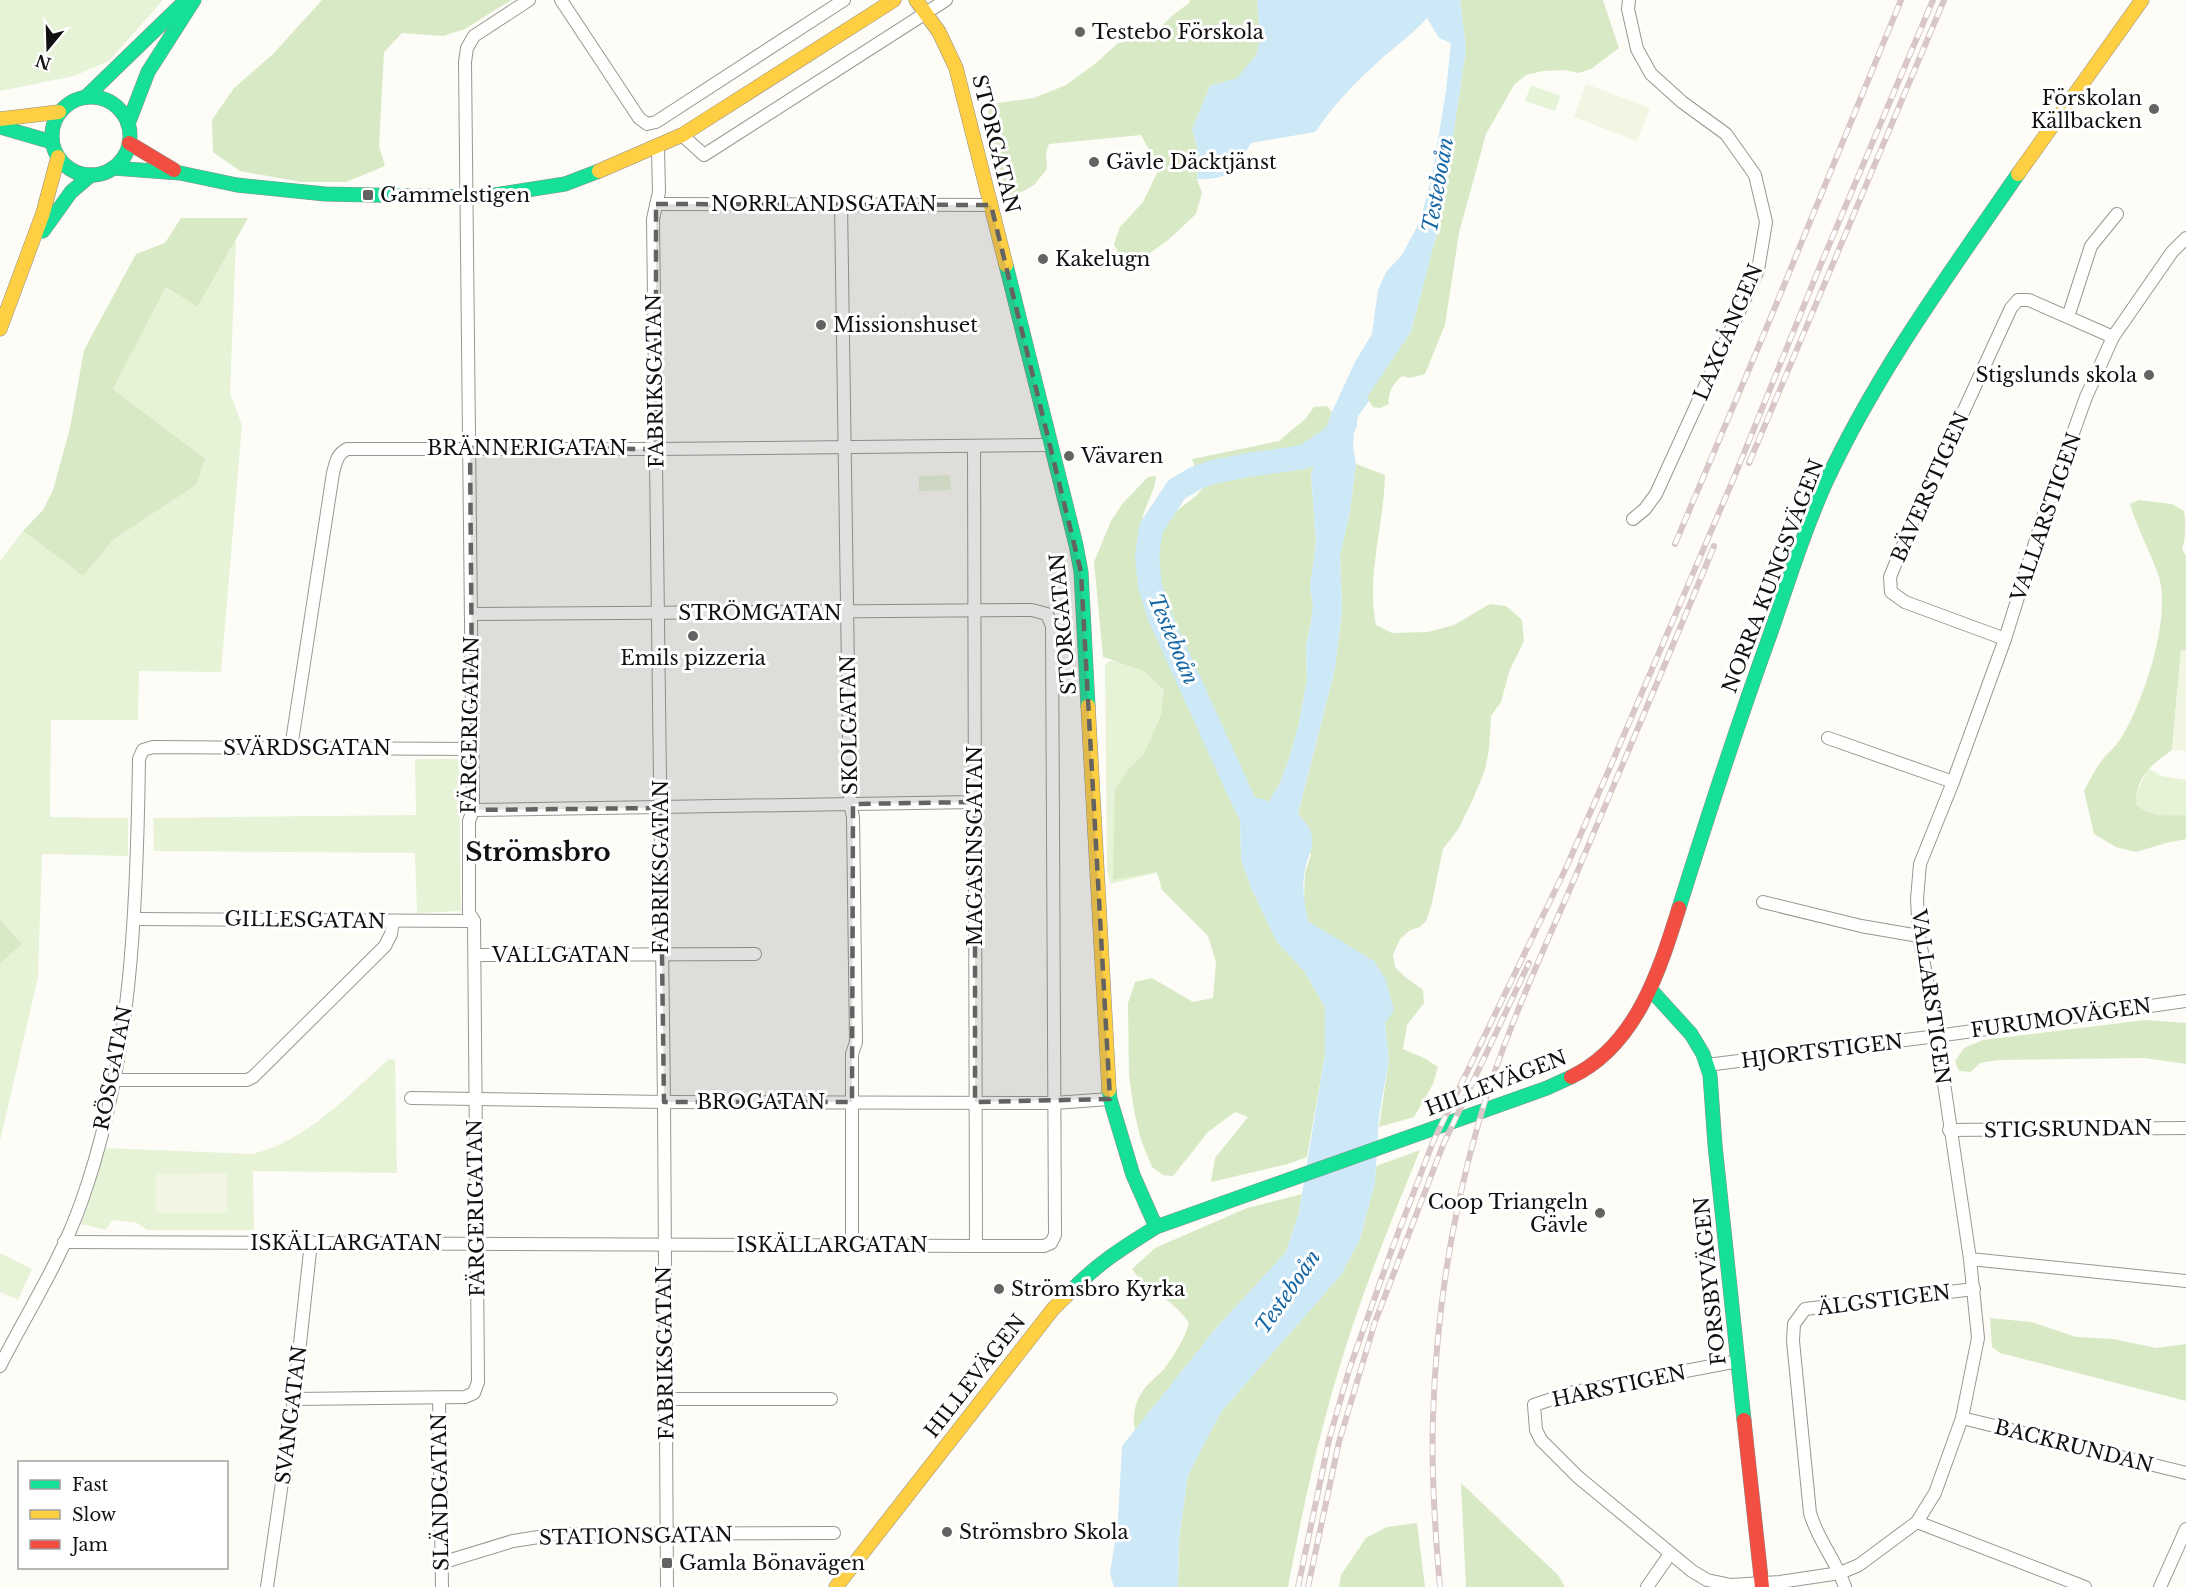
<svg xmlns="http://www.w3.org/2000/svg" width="2186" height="1587" font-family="'Libre Baskerville',serif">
  <rect width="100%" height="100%" fill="#fdfcf7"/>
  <g fill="#e7f3d7">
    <path d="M0,0H163L109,61L74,76L0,91Z"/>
    <path d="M1531,85L1560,96L1555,111L1525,101Z"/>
    <path d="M236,240L230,393L242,425L221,672L139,671L138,720H51L50,817L128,818V856L42,854L38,977L0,1141V561L23,531L83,576L113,540L196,485L204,459L113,389L166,287L199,306Z"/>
    <path d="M950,475L951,490L919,491V476Z"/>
    <path d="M1109,661L1138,664L1165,687V871L1110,884L1107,870L1105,665Z"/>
    <path d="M415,759H459L461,911L417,913L415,853L154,851L153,818L416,815Z"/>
    <path d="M2148,768L2162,776L2186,780V815C2168,815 2150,818 2136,804V794Z"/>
    <path d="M389,1059L395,1060L397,1173L253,1171L254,1230H147L137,1223L112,1220L106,1230L81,1224L105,1148L252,1154C306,1142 349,1094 389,1059Z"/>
    <path d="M0,1253L32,1269L18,1300L0,1292Z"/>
  </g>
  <g fill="#d8eac5">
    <path d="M322,0H511L465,29L443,36L402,33L384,52L379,146L385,166L346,182H301L240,171L213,152L212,120L234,88L273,54Z"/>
    <path d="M1190,0H1257L1260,36L1257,54L1237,79L1210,86L1192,129L1200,158L1197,179L1202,193L1196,214L1167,241L1144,257L1122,260L1114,244L1120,227L1143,202L1158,171L1153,157L1141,135L1049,144L1046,152L1047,169L1034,185L1009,199L986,126L990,104L1034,98L1066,85L1096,63L1118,43L1135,40L1157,30L1173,15L1189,3Z"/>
    <path d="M1460,0H1603L1619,48L1591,69L1579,73L1565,70L1543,71L1526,75L1514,85L1486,134L1459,233L1445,325L1425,374L1410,378L1402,376C1394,383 1387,392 1389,404L1380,408L1373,407L1366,397L1411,332L1441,217L1466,49Z"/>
    <path d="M181,218H248L198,307L166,287L113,389L205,459L196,485L113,540L83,576L23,531L43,510L53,490L70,428L84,350L136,254L165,243Z"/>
    <path d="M1327,406L1332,412L1311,474L1316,543L1310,586L1313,606L1311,622L1306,647L1307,679L1299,723L1290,756L1279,785L1268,802L1265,800L1236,806L1240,819L1241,860L1252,890L1277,942L1304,971L1325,1007V1054L1307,1157L1288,1164L1211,1182L1215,1158L1248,1117L1235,1112L1208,1132L1173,1176L1163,1175L1152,1167L1141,1140L1134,1111L1129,1076L1128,1003L1135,982L1152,978L1193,1002L1213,998L1216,962L1208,936L1162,890L1157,872L1113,880L1115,790L1129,769L1144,754L1161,715L1164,690L1144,671L1103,657L1094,562L1111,521L1123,503L1148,477L1156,476C1155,494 1142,508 1142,525L1156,531C1165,526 1170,516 1178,510C1187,502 1194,499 1202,489L1192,459L1279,441L1305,419L1314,407Z"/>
    <path d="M1356,464L1385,475C1384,525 1366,576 1376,625L1392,633L1428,632L1454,625L1490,604L1506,606L1522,620L1524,641L1509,672L1501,702L1491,716L1489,749L1485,770L1473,799L1459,828L1443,849L1431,907L1426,921L1420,927L1410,930L1400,939L1393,955L1395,967L1405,977L1423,990L1424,1003L1407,1025L1403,1049L1426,1059L1438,1067L1433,1084L1414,1117L1379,1127L1389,1059L1385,1023L1340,942L1308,922L1304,900L1305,873L1311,855L1298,814L1335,669L1342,609L1340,555L1349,517Z"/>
    <path d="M2139,500L2172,504L2184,511C2186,524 2186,537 2182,549L2186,556V650H2181L2172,750C2152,764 2135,777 2136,804C2150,818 2168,815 2186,815V839L2166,843L2136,852L2116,847L2094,834L2084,791C2090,780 2095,769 2103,759C2110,751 2118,744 2123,735C2145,697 2171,618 2159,577C2151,552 2137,529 2130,504Z"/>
    <path d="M0,920L22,944L0,963Z"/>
    <path d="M2145,1020L2186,1023V1064L2144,1058L1998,1060L1980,1063L1971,1072L1959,1071L1955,1061L1964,1048L1983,1040Z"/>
    <path d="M1420,1150C1391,1222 1361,1294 1339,1369C1317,1441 1302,1513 1288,1587H1178L1179,1539L1188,1475L1221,1412L1341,1275L1360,1239L1375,1182L1376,1166Z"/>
    <path d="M1302,1194L1299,1212L1286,1252L1217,1327L1135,1430C1132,1416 1135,1401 1144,1389C1149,1382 1158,1376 1164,1369C1175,1354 1184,1340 1189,1323C1173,1298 1147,1291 1132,1269L1155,1248L1247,1208Z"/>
    <path d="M1990,1318L2031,1322L2076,1337L2113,1339L2156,1348L2186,1344V1401L2000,1353L1992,1347Z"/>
    <path d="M1461,1483L1558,1575L1565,1587H1466Z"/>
    <path d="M1417,1523L1425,1587H1339L1341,1575L1366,1538L1387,1527Z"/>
  </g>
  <g fill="#f0f6e1">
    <path d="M1586,84L1650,108L1637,141L1574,117Z"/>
    <path d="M2181,650H2186V751L2172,750Z"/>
    <path d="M227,1173V1213H156V1174Z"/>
  </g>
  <path fill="#cde8f7" d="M1257,0H1460L1466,49L1441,217L1411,332L1367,397L1369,401L1358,416L1354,433L1353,446L1356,464L1349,517L1340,555L1342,609L1335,669L1298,814C1324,841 1308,847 1304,875C1302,891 1305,906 1308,921L1374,961L1386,980L1394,1011L1385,1023L1389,1059L1379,1117L1375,1182L1360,1239L1341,1275L1221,1412L1188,1475L1179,1539L1178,1587H1114L1110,1574L1118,1520L1122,1446L1217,1327L1286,1252L1299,1212L1325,1054V1007L1304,971L1277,942L1252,890L1241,860L1240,819L1236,806C1247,797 1256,795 1268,802L1279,785L1290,756L1299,723L1307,679L1306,647L1311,622L1313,606L1310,586L1316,543L1311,474L1332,412L1355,362L1372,334L1378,290L1386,272L1402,255L1420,221L1432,176L1446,91L1451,43L1439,38L1427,18C1412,35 1394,47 1378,62C1354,83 1333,106 1315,132L1251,143C1233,170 1232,180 1197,179L1200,158L1192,129L1210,86L1237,78L1257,54L1260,36Z"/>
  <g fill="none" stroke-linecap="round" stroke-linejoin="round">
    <path stroke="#cde8f7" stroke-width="24" d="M1258,828L1243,800L1159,615L1150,585L1147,556L1151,528L1177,489L1196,478L1213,472L1248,465L1304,457L1331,439L1345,424"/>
    <defs>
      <g id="street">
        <path d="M561,0L639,118L647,124L656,122L844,0"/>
        <path d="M1629,0L1628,9L1637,49L1651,74L1682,102L1726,134L1755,175L1766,222L1758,270L1656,494L1645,509L1633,519"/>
        <path d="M682,135L704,155L946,0"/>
        <path d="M658,148L659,192L653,219L664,1102L667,1587"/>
        <path d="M656,204L991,205"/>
        <path d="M841,204L850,804L853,817L856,1042L852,1054V1245"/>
        <path d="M2068,317L2091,246L2117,214"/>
        <path d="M974,447L976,1246"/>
        <path d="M2005,639L1905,602L1891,592L1890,577L1913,521L2011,308L2018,300H2029L2113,337"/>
        <path d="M1828,738L1953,782"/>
        <path d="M291,748L333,473C336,462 337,454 347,449H656L1051,445"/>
        <path d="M473,810L975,802"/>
        <path d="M1763,902L1861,926L1919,936"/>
        <path d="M135,919L474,921"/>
        <path d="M475,955L755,954"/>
        <path d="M1707,1065L1937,1036L2186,1001"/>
        <path d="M114,1080H247L253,1077L385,946L391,934L393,921"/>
        <path d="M411,1098L664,1102L1054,1103L1110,1099"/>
        <path d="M1949,1130L2186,1128"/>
        <path d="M64,1242L976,1246H1044L1051,1243L1055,1235L1052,626L1047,614L1032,610L472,614"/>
        <path d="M1970,1259L2186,1281"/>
        <path d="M1738,1361L1570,1393L1534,1405L1536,1430L1541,1440L1578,1477L1692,1571L1707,1580L1731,1585L1780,1582L1840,1573L1859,1565L1917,1522L1935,1493L1962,1418L1978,1338L1970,1259L1937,1036L1919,936L1917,899L1920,864L1953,782L2005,639L2044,514L2086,397L2113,337L2172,252L2186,238"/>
        <path d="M0,1366C27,1313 61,1260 81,1203C132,1061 137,908 139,759L143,750L153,747L473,749"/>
        <path d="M439,1398L442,1587"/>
        <path d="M294,1399L465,1397L474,1393L478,1382L474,921L469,913V821L473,810L465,62L467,48L474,36L529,0"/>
        <path d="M665,1399H831"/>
        <path d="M1962,1418L2186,1473"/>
        <path d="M1917,1522L2085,1587"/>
        <path d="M441,1563L513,1541L558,1534L834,1533"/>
        <path d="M267,1587L294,1399L311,1242"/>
        <path d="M1647,1587L1670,1554"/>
        <path d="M1845,1587C1836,1560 1818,1541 1810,1513L1793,1341L1794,1324L1805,1309L1974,1289"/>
        <path d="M2160,1587L2186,1529"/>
      </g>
      <g id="fast">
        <path d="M86,97L181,5"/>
        <circle cx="91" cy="136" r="39"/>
        <path d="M128,124L148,72L194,0"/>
        <path d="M0,127L52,142"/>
        <path d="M113,168L180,173L237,185L325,194L467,197L494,195L565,184L599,171"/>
        <path d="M43,231L71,192L91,175"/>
        <path d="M1006,265L1076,545L1081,572L1088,706"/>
        <path d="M1679,908C1708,815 1738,723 1771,632C1788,582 1804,531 1826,482C1877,372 1949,274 2018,174"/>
        <path d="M1651,990L1691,1034L1703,1054L1710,1075L1715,1145L1744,1420"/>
        <path d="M1109,1090L1110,1099L1133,1175L1156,1227"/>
        <path d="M1071,1291C1098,1263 1124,1247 1156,1227L1547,1088L1571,1077"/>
      </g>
      <g id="slow">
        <path d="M916,0L939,32L956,68L1006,265"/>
        <path d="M0,119L59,112"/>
        <path d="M599,171L682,135L894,0"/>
        <path d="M2018,174L2142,0"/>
        <path d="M0,329L43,213L58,157"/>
        <path d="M1088,706L1109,1090"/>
        <path d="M836,1587L1053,1309L1071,1291"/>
      </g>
      <g id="jam">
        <path d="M129,143L174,170"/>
        <path d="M1571,1077C1636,1046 1659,972 1679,908"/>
        <path d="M1744,1420L1762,1587"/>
      </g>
    </defs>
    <use href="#street" stroke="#979795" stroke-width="14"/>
    <use href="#fast" stroke="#8e8d8b" stroke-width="15"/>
    <use href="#slow" stroke="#8e8d8b" stroke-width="15"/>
    <use href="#jam" stroke="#8e8d8b" stroke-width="15"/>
    <use href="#street" stroke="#fffffe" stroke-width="12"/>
    <use href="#fast" stroke="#16e098" stroke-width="14"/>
    <use href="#slow" stroke="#ffcf43" stroke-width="14"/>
    <use href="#jam" stroke="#f24e42" stroke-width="14"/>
    <defs>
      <g id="rail">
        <path d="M1749,463L1944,0"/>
        <path d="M1675,544L1766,329L1901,0"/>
        <path d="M1298,1587L1329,1440L1349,1370L1392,1249L1433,1142L1566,868L1611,765L1733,480L1818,271L1933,0"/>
        <path d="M1308,1587L1339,1442L1375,1322L1443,1145L1529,963"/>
        <path d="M1440,1587C1435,1531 1431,1474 1433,1417C1436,1319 1451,1219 1478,1125C1502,1039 1541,956 1576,875C1622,765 1669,656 1714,546"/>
      </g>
    </defs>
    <use href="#rail" stroke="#d9c6c7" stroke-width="6"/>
    <use href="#rail" stroke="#fff" stroke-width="4" stroke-dasharray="11" stroke-linecap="butt"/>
  </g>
  <path fill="#646362" fill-opacity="0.2" stroke="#646362" stroke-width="4.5" stroke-dasharray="12 8" stroke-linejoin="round" d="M656,204L991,205L1081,572L1110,1099L975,1102V802L853,804L852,1102H664L660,808L473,810L470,448L656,449Z"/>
  <g fill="#646362" stroke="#fff" stroke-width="2">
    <circle cx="1080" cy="32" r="6"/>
    <circle cx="2154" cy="109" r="6"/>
    <circle cx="1094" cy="162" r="6"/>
    <rect x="362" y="189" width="12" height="12" rx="3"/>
    <circle cx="1043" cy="259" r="6"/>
    <circle cx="821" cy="325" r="6"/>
    <circle cx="2149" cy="375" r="6"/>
    <circle cx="1069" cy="456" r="6"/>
    <circle cx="693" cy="636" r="6"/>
    <circle cx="1600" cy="1213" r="6"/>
    <circle cx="999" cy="1289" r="6"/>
    <circle cx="947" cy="1532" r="6"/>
    <rect x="661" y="1557" width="12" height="12" rx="3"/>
  </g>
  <g text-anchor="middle" stroke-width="6" stroke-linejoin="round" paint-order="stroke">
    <g font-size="20" fill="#111" stroke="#fff" text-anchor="start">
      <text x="1092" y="39">Testebo Förskola</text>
      <text x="2142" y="105" text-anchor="end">Förskolan<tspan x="2142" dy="23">Källbacken</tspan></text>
      <text x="1106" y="169">Gävle Däcktjänst</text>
      <text x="380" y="202">Gammelstigen</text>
      <text x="1055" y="266">Kakelugn</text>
      <text x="833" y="332">Missionshuset</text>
      <text x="2137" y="382" text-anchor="end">Stigslunds skola</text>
      <text x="1081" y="463">Vävaren</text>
      <text x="693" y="665" text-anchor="middle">Emils pizzeria</text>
      <text x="1588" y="1209" text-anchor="end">Coop Triangeln<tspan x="1588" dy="23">Gävle</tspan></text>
      <text x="1011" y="1296">Strömsbro Kyrka</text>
      <text x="959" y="1539">Strömsbro Skola</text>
      <text x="679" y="1570">Gamla Bönavägen</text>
    </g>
    <g font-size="20" fill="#111" stroke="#fff">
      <text transform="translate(996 144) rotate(76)" y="7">STORGATAN</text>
      <text x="824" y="211">NORRLANDSGATAN</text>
      <text transform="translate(1728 332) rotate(-67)" y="7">LAXGÅNGEN</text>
      <text transform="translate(655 381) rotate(-91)" y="7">FABRIKSGATAN</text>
      <text x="527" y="455">BRÄNNERIGATAN</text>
      <text transform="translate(1930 487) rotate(-66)" y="7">BÄVERSTIGEN</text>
      <text transform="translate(2046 517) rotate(-71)" y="7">VALLARSTIGEN</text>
      <text transform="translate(1773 576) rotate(-69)" y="7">NORRA KUNGSVÄGEN</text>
      <text x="760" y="620">STRÖMGATAN</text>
      <text transform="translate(1063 624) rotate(-95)" y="7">STORGATAN</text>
      <text transform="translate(470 725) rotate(-89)" y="7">FÄRGERIGATAN</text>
      <text transform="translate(849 725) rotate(-91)" y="7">SKOLGATAN</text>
      <text x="307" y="755">SVÄRDSGATAN</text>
      <text transform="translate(975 846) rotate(-90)" y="7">MAGASINSGATAN</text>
      <text transform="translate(661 867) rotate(-90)" y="7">FABRIKSGATAN</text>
      <text transform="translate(305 920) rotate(1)" y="7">GILLESGATAN</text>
      <text x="561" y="962">VALLGATAN</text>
      <text transform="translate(1931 997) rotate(82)" y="7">VALLARSTIGEN</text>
      <text transform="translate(2061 1018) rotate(-8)" y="7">FURUMOVÄGEN</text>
      <text transform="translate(1822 1051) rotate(-7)" y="7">HJORTSTIGEN</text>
      <text transform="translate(113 1068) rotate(-79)" y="7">RÖSGATAN</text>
      <text transform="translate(1496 1083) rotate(-21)" y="7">HILLEVÄGEN</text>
      <text x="761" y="1109">BROGATAN</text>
      <text transform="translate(2068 1129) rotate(-1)" y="7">STIGSRUNDAN</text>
      <text transform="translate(476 1208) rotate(-91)" y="7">FÄRGERIGATAN</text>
      <text x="346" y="1250">ISKÄLLARGATAN</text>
      <text x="832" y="1252">ISKÄLLARGATAN</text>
      <text transform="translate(1710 1281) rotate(-96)" y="7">FORSBYVÄGEN</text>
      <text transform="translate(1884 1300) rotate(-7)" y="7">ÄLGSTIGEN</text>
      <text transform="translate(665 1353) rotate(-91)" y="7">FABRIKSGATAN</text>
      <text transform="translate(975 1376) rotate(-52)" y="7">HILLEVÄGEN</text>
      <text transform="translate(1619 1386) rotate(-12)" y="7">HARSTIGEN</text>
      <text transform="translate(291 1415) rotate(-83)" y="7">SVANGATAN</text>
      <text transform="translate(2074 1446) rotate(14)" y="7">BACKRUNDAN</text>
      <text transform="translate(440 1492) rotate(-91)" y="7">SLÄNDGATAN</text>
      <text transform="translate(636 1536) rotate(-1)" y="7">STATIONSGATAN</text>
    </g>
    <g font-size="21" font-style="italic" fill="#1768a6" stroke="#fff">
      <text transform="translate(1438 185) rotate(-80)" y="7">Testeboån</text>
      <text transform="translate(1173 639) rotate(67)" y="7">Testeboån</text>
      <text transform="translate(1288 1292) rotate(-55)" y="7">Testeboån</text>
    </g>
    <g font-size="26" font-weight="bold" fill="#111" stroke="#fff">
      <text x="538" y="861">Strömsbro</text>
    </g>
  </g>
  <rect x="18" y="1461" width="210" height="108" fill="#ffffff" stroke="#a0a0a0" stroke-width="1.5"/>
  <rect x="30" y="1480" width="30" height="9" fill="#16e098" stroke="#a0a0a0" stroke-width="1.5"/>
  <text x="72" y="1491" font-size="18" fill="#111111">Fast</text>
  <rect x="30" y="1510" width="30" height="9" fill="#ffcf43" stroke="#a0a0a0" stroke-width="1.5"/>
  <text x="72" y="1521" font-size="18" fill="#111111">Slow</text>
  <rect x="30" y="1540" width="30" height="9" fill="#f24e42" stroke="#a0a0a0" stroke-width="1.5"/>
  <text x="72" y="1551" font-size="18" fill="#111111">Jam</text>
  <g transform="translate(48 48) rotate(199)" stroke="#ffffff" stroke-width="4.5" paint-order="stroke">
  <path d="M0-4.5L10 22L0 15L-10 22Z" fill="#111111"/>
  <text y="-9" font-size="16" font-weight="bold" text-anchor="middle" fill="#111111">N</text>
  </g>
</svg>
